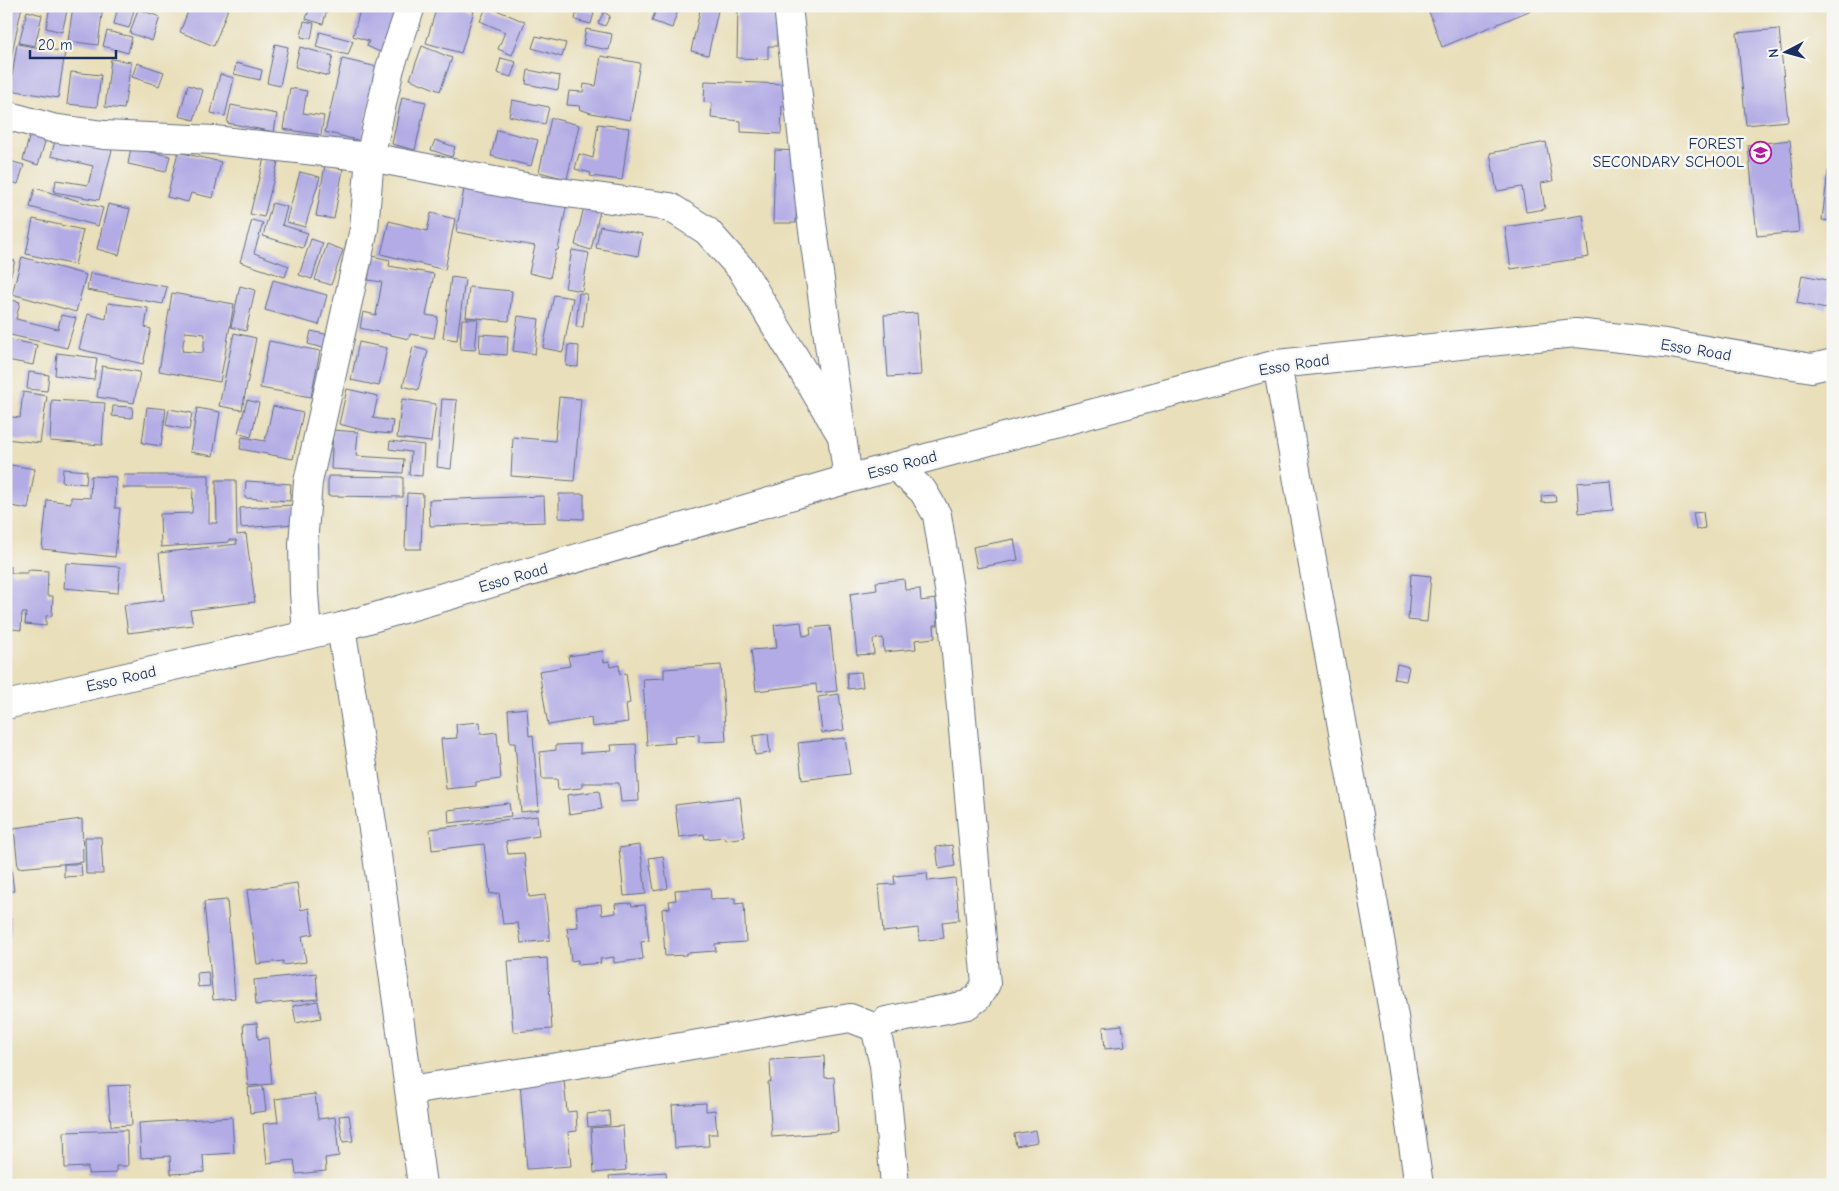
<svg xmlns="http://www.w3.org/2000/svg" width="1839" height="1191" font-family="'Comic Neue',sans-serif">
  <rect width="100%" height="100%" fill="#f6f6f2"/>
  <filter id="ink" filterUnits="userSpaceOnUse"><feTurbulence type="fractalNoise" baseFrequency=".02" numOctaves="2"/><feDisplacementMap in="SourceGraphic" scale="10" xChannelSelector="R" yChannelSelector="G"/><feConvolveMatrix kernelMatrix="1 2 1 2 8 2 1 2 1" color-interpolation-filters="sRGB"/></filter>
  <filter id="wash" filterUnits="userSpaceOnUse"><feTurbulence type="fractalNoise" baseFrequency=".0096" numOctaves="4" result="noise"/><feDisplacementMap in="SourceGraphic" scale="20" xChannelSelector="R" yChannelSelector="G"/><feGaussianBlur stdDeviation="1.12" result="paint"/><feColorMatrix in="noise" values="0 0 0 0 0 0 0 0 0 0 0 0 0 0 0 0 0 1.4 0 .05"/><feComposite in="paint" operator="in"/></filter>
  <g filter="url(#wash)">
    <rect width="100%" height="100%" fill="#e9dfba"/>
    <g id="blocks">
      <g fill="#b2abe5" fill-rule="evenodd">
        <path d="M6,6H22L7,76H6Z"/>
        <path d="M50,6L68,7L62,32L46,28Z"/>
        <path d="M73,6H103L98,45L68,41Z"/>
        <path d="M118,6L134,10L129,28L114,24Z"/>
        <path d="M190,6H229L214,46L180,32Z"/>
        <path d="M310,6H328L323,24L306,19Z"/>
        <path d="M361,6H397L386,55L367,46L369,41L353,36Z"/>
        <path d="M437,6H458L474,11L461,53L426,43Z"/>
        <path d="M487,6L525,22L512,55L498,49L505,32L480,21Z"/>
        <path d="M657,6H679L672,28L652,21Z"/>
        <path d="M701,6H719L708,55L691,51Z"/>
        <path d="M738,6H777V46H768V59L737,58Z"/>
        <path d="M1435,6H1541L1442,47L1428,9Z"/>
        <path d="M138,9L160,17L152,41L130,33Z"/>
        <path d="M577,9L594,13L591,24L575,20Z"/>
        <path d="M27,11L42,15L35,46L19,43Z"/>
        <path d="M604,12L610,16L605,26L598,23Z"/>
        <path d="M304,21L314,23L311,39L301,37Z"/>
        <path d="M586,29L612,34L609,50L583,45Z"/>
        <path d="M1779,29L1788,121L1746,125L1737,33Z"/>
        <path d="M107,31L132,37L128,53L103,46Z"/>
        <path d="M320,32L353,41L348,55L316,47Z"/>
        <path d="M536,36L566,43L562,57L532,48Z"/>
        <path d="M17,44L65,52L58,98L10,90Z"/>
        <path d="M275,44L288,47L280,86L267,83Z"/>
        <path d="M422,46L452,58L440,91L410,79Z"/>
        <path d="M300,47L333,56L328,76L295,67Z"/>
        <path d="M601,56L640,63L630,120L591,113L579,109L580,106L567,105L569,91L583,92L584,84L596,86Z"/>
        <path d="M501,58L516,62L511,77L497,73Z"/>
        <path d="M111,59L131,62L124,109L105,107Z"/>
        <path d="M342,59L378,67L361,141L325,132Z"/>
        <path d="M137,63L164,72L159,86L132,77Z"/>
        <path d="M236,63L262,70L260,80L234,74Z"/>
        <path d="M528,70L560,76L558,90L526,84Z"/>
        <path d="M71,72L101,75L97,107L67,104Z"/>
        <path d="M220,74L234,78L225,116L211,113Z"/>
        <path d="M705,81L786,84L785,106H782L781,134L741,132V121L711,118L712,103L704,102Z"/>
        <path d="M188,85L203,90L194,120L179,116Z"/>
        <path d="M290,88L307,91L303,113L324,116L321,135L283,129Z"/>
        <path d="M402,97L426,102L415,150L392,144Z"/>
        <path d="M512,100L549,107L545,124L509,116Z"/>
        <path d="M231,105L277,114L274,132L227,123Z"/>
        <path d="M551,118L579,125L567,179L539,172Z"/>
        <path d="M598,124L629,128L622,180L590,176L591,173L575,169L579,154L593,158Z"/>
        <path d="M32,127L48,132L38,165L23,160Z"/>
        <path d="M497,130L538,140L531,166L491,156Z"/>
        <path d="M57,133L113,146L99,200L54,192L56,180L88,185L93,166L51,156Z"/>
        <path d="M435,140L455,147L452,157L431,150Z"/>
        <path d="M1790,140L1799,232L1757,236L1748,145Z"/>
        <path d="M1546,142L1553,181L1541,183L1545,209L1526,212L1522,187L1497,191L1490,153Z"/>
        <path d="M131,148L170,156L166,172L128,164Z"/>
        <path d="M775,150L798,151L796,223H773Z"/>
        <path d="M178,152L221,162L213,198L191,193L188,202L167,197Z"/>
        <path d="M264,158L278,162L264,217L250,214Z"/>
        <path d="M6,160L24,165L18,184L6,180Z"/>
        <path d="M325,165L343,169L334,219L316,216Z"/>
        <path d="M1828,171L1833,172V221L1822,220Z"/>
        <path d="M300,172L320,177L305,227L286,222Z"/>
        <path d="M465,184L567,203L558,250H556L550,278L529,273L535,246L456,232Z"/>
        <path d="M35,188L103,208L98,226L30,207Z"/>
        <path d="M586,198L602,202L591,250L575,245Z"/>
        <path d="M272,203L287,207L282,225L308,233L303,248L263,236Z"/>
        <path d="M108,204L130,209L119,255L97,249Z"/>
        <path d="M431,213L455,219L445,270L381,254L389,221L427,231Z"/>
        <path d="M1583,215L1589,257L1511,269L1505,227Z"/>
        <path d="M33,219L83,230L75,265L26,254Z"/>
        <path d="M252,220L263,223L254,253L289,266L285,277L240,262Z"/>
        <path d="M600,226L642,234L638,256L596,248Z"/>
        <path d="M311,239L323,243L312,279L299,275Z"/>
        <path d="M327,244L343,250L331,285L315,280Z"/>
        <path d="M572,250L589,253L582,291L565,288Z"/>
        <path d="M372,256L390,260L389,266L434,274L426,315L438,317L434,338L410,334L409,339L360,328L363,312L376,315L382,282L368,280Z"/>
        <path d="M22,257L86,275L76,312L12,294Z"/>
        <path d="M6,258L15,261L7,288H6Z"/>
        <path d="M90,273L167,287L163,304L87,290Z"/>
        <path d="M1802,275L1832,281L1826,309L1797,303Z"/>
        <path d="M451,277L465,279L457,340L443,338Z"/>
        <path d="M273,280L327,295L319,325L265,310Z"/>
        <path d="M240,286L255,290L246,331L231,327Z"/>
        <path d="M469,287L512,291L509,321L466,317Z"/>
        <path d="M172,293L234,304L220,382L159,371ZM185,332L205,334L203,353L182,351Z"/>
        <path d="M579,293L587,294L583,327H576Z"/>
        <path d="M554,295L573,298L563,352L543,348Z"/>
        <path d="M7,299L20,302L16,319L58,329L61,315L76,318L67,348L6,334Z"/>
        <path d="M108,303L148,308L145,327L151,329L143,364L79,349L88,314L106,319Z"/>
        <path d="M917,313L921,375L888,377L884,315Z"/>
        <path d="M518,316L539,319L535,354L513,351Z"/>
        <path d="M462,319H478L475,350L460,349Z"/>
        <path d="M311,331L334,336L331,350L308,344Z"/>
        <path d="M234,333L256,338L242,410L219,406Z"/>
        <path d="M480,334L508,336L507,355L479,353Z"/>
        <path d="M6,339L37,345L33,365L7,360L8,353H6Z"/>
        <path d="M269,341L320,351L311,397L260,388Z"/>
        <path d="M359,342L387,348L379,386L351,380Z"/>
        <path d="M568,345L579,346L578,367L566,366Z"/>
        <path d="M413,347L428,351L418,390L403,386Z"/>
        <path d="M57,353L97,358L94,380L55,375Z"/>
        <path d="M102,366L140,372L134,403L97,397Z"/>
        <path d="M29,372L49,375L47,391L27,389Z"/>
        <path d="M347,389L378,396L373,418L393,421L391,434L370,432L339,424Z"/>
        <path d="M23,392L47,396L40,443L6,439V416L20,418Z"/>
        <path d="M559,397L581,399L574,481L511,476L513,437L555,441Z"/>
        <path d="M402,399L436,404L431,442L397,438Z"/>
        <path d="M442,399L457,400L451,469L437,467Z"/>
        <path d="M52,400L105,403L102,445L50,441Z"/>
        <path d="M247,400L259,403L251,437L238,433Z"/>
        <path d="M113,406L133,407L132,418L112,416Z"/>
        <path d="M273,406L303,413L293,459L240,449L242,437L265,441Z"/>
        <path d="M147,407L166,409L161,446L142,443Z"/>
        <path d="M197,408L220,412L213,456L190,452Z"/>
        <path d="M169,409L192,413L189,430L166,425Z"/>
        <path d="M333,430L358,432L356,456L404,459L403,473L331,469Z"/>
        <path d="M390,441L424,445L422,476L409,475L411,452L389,449Z"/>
        <path d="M11,465L35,469L28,509L6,505V493Z"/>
        <path d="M63,469L87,471L86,484L62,482Z"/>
        <path d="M124,475H209V523H217L216,480H236L237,535L246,534L255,602L190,610L193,625L128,633L124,605L164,600L159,553L237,544L236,540H229V542L161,547L160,514L192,513L193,488H123Z"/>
        <path d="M91,476L116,477L115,508H120L115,557L42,549L47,500L71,503V497L90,498Z"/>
        <path d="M328,476L403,477V497L328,496Z"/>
        <path d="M1610,480L1613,510L1579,513L1577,483Z"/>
        <path d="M246,481L291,484L290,501L245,498Z"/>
        <path d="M407,493L423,494L421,549H405Z"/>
        <path d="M559,494H584V519L559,518Z"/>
        <path d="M1555,495L1556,502L1542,503L1541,496Z"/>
        <path d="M544,496L545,522L430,526L429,500Z"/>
        <path d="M294,505L295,524L241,528L240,508Z"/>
        <path d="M1703,512L1705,528L1696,530L1693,513Z"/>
        <path d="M1014,539L1018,560L977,568L973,547Z"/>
        <path d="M66,563L120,567L118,593L64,588Z"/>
        <path d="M6,567H11V573H28V570L48,571L47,596H53L52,615L46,616V626L25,624L26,613H22L21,630L6,628Z"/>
        <path d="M1411,574L1431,576L1427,622L1408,620Z"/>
        <path d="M904,579L905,590L920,589L921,601L936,599L938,625H934L935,638L915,640L916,649L884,652L883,638L873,639L874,654L857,655L850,594L877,590L876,582Z"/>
        <path d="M801,622L803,636L811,635L810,628L830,626L837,691L817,693L816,684L756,691L751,650L777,648L774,625Z"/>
        <path d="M603,651L604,662L609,661L610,667L619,665L620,674L626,673L630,703L626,704L628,722L592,727L591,718L548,725L539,671L570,666L568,656Z"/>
        <path d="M1397,664L1409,667L1406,681L1394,679Z"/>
        <path d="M721,665L726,741L699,742V734L674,736L675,743L647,745L643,679L664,678V669Z"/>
        <path d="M861,672L863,687L848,689L847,673Z"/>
        <path d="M839,694L844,730L822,733L818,697Z"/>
        <path d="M527,708L529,736L533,735L539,810L521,812L515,743H510L508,710Z"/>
        <path d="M480,722L481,734L497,732L501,779L476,782V786L446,789L441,739L457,738L456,724Z"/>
        <path d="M768,734L770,753L755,755L753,736Z"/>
        <path d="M845,738L850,774L802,780L798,743Z"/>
        <path d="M580,744V753L612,751L611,745L636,744L639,801L621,802L619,783H582V788L558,790L557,779H542L540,752L556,750V745Z"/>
        <path d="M599,791L602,809L569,814L567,795Z"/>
        <path d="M740,797L745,837L725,840L724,837L705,839L704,834L679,837L675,805Z"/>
        <path d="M509,803L511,816L449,823L448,810Z"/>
        <path d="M537,816L539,836L506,841L508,854L524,853L529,897L545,895L550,940L521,943L518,923L503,924L499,893L490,894L484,844L432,850L430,829Z"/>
        <path d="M82,819L83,862L18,868L14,828Z"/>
        <path d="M85,837H101L103,874H86Z"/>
        <path d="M640,845L646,894L624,896L619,848Z"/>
        <path d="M952,845L955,866L939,869L936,847Z"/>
        <path d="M663,856L668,888L654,891L649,858Z"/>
        <path d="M64,864H81L82,876L64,877Z"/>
        <path d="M11,868L14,891H6V869Z"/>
        <path d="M927,873L928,881L955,878L959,920L942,922L944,938L919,941L918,928L883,932L879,885L895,884L894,876Z"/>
        <path d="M297,883L301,910L309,908L313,934L302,936L306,962L283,965V961L257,964L247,890Z"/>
        <path d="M710,888L711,899L735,898V904L744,903L746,942L715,944L716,951L687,953L686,955L665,956L662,909L670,908L669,901L676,900L675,890Z"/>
        <path d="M227,900L235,998L213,1000L204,902Z"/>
        <path d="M631,903L632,906L645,905L649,941L641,942L643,959L614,963V957L600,959L601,963L578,965V960L571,961L567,928L578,927L576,907L601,904L602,915L616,913L615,904Z"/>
        <rect x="6" y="919" width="5" height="17"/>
        <path d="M547,958L552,1029L513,1032L508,961Z"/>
        <path d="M208,972L210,986L198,987L197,973Z"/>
        <path d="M316,973L318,999L256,1005L254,980Z"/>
        <path d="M318,1001L321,1018L296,1023L293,1006Z"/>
        <path d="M257,1023L258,1039L268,1038L272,1084L248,1086L243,1024Z"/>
        <path d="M1122,1025L1125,1047L1105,1049L1103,1027Z"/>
        <path d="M824,1056L825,1078L834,1077L838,1132L772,1137L768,1082H771L770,1060Z"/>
        <path d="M564,1080L567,1112L576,1111L577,1131L568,1132L571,1166L527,1169L520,1083Z"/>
        <path d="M130,1085L132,1125L111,1126L108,1086Z"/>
        <path d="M263,1086L266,1111L250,1113L248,1088Z"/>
        <path d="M315,1094L318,1119L335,1117L339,1156L325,1158L326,1171L296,1174L294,1160L267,1163L263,1124L278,1122L275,1099Z"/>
        <path d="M706,1103V1111L715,1110L717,1134H708L709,1146L675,1148L672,1105Z"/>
        <path d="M609,1111L610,1125L588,1127L587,1114Z"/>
        <path d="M349,1115L353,1141L343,1142L339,1116Z"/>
        <path d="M232,1117L234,1153L203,1155L204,1172L171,1174L170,1156L141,1158L139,1123Z"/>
        <path d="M623,1126L626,1170L594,1173L591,1128Z"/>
        <path d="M127,1130L128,1166H116V1173L88,1174V1167L65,1168L64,1132Z"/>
        <path d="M1036,1130L1038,1142L1016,1146L1014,1134Z"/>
        <path d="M666,1172L667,1185H610L609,1176Z"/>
      </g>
    </g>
  </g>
  <g filter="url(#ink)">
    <use href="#blocks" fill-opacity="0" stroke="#636d7e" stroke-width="1"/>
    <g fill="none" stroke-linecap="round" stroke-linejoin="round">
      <defs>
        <g id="minor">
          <path d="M788,6L812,223L848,479"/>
          <path d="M6,115L52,128L104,135L214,140L370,157L530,188L670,207L707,231L742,270L842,436"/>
          <path d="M1277,364L1394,1017L1419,1185"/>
          <path d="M341,627L376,848L422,1185"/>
          <path d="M307,635L304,592L303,544L308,482L364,229L370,157L390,68L411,6"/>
          <path d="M876,1031L886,1021L967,1005L977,998L986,984L952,608L937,515L923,491L895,466"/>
          <path d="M410,1090L622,1057L850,1018L871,1026L876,1031L884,1065L895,1185"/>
        </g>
        <path id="tertiary" d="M6,705L341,627L848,479L1277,364L1576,333L1665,343L1812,368L1833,363"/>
      </defs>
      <use href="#minor" stroke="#636d7e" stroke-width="30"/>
      <use href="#tertiary" stroke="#636d7e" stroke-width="30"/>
      <use href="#minor" stroke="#fff" stroke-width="28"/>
      <use href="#tertiary" stroke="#fff" stroke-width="28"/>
    </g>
  </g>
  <defs>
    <symbol id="school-ring" viewBox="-11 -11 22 22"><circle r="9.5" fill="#f6f6f2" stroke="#b5179e" stroke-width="1.5"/><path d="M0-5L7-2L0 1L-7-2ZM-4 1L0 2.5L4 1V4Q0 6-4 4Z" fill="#b5179e"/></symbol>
  </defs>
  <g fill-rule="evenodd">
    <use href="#school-ring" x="1748" y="140" width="25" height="25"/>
  </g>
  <g text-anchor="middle" stroke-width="5" stroke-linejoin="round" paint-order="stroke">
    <g font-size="16" fill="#1b2f5e" stroke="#f6f6f2" text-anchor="end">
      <text x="1744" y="149">FOREST<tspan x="1744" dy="18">SECONDARY SCHOOL</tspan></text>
    </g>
    <g font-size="16" fill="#1b2f5e" stroke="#f6f6f2">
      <text transform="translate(1696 349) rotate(9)" y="6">Esso Road</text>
      <text transform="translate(1294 364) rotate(-9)" y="6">Esso Road</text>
      <text transform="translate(902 464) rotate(-15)" y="6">Esso Road</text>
      <text transform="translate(513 577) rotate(-16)" y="6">Esso Road</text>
      <text transform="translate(121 678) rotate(-13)" y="6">Esso Road</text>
    </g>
  </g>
  <rect width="1839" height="1191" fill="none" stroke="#f6f6f2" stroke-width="25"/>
  <g transform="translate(1786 52) rotate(264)" stroke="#f6f6f2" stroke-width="4" paint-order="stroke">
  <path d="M0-4L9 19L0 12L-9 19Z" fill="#1b2f5e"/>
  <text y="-8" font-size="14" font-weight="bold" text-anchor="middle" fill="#1b2f5e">N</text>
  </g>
  <path d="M30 50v8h86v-8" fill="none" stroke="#1b2f5e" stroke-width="2.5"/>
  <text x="38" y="50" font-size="15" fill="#1b2f5e" stroke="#f6f6f2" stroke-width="4" paint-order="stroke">20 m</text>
</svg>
